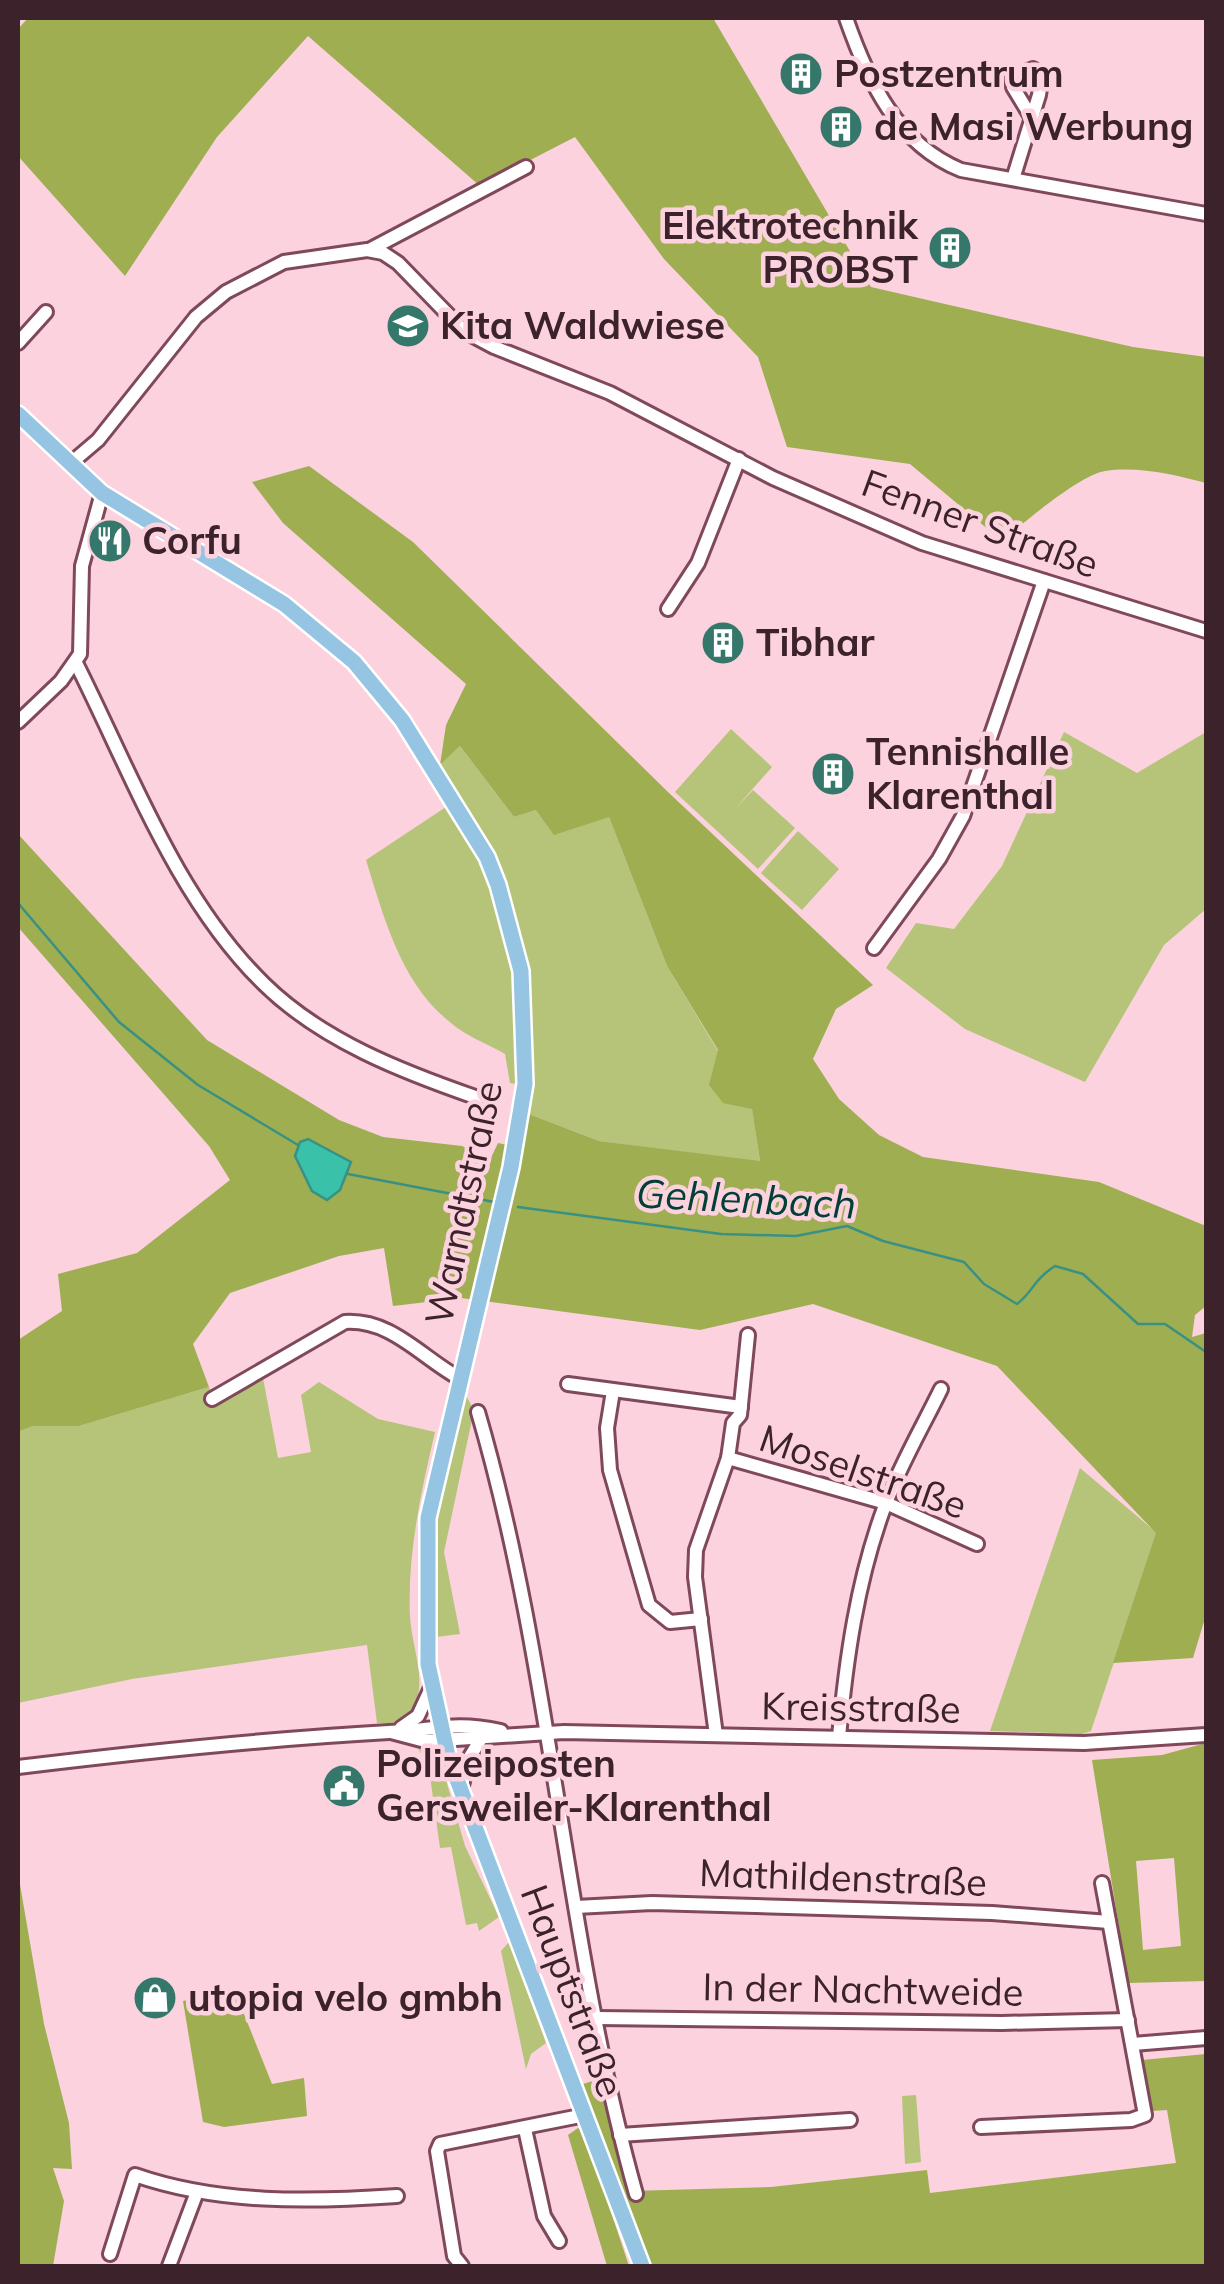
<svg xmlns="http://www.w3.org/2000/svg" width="1224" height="2284" font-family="Mulish,sans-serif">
  <rect width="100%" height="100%" fill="#fbd2de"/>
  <g fill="#b5c478">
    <path d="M731,729L772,767L735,809L753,790L795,828L758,869L675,792Z"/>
    <path d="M1064,732L1137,773L1206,732V909L1164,945L1085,1082L965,1029L886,968L916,923L954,929L1002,866Z"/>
    <path d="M460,746L514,817L536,810L609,817L667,966L752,1108L760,1162L599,1141L529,1114C539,989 509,870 440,765Z"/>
    <path d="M452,803L483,859L518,971L522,1085L510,1083L505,1054C488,1044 466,1036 451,1023C401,984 384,918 366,860Z"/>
    <path d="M798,831L839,869L802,910L761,873Z"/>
    <path d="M263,1378L278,1458L311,1452L301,1395L319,1382L378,1419L435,1432C421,1492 407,1555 410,1617C412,1650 430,1685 410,1714L393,1723H377L367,1645L132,1679L18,1703V1432L33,1426H79L209,1387L215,1404Z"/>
    <path d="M463,1390L474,1410L444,1552L460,1634L436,1637L435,1519Z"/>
    <path d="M1080,1468L1157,1533L1091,1731L1082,1734L990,1731Z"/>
    <path d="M418,1748L442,1766L465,1846L499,1917L479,1931L477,1923L466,1925L451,1847L440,1848L429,1769Z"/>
    <path d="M509,1942L546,2043L531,2054L526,2069L501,1951Z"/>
    <path d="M916,2095L921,2162L905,2164L902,2096Z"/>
  </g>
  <g fill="#9eae51" fill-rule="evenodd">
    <path d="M28,18H713L871,287L1133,347L1206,357V483C1175,475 1139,466 1105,471C1080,475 1023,523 1002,541L910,464L787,447L758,357L664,259L575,137L480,186L308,36L217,137L125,276L18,156V29Z"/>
    <path d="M309,466L413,542L669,793L873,985L836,1009L813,1059L839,1099L879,1135L923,1157L1099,1182L1206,1226V1306L1195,1315L1192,1337L1206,1333V1615L1193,1658L1113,1663L1156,1533L997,1366L813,1304L700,1330L461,1298L393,1306L384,1248L339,1256L230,1293L193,1344L209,1387L79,1426H33L18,1432V1340L62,1311L58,1274L137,1253L230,1180L209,1146L18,927V834L207,1040L339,1120L383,1137L462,1146L490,1160L498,1143L523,1148L529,1114L599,1141L760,1161L752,1109L723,1103L709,1085L718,1050L667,966L609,817L554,835L536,810L514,817L460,746L440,765L446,725L466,684L283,523L252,482Z"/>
    <path d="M1206,1743V1981L1128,1983L1092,1760L1162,1755ZM1174,1858L1181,1946L1143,1950L1136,1861Z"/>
    <path d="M18,1873L44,2024L69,2123L72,2169L53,2168L64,2201L53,2266H18Z"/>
    <path d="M234,1989L272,2084L304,2078L307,2116L224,2127L203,2122L183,2001Z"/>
    <path d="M1206,2054V2266H649L583,2084L599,2079L601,2087L596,2090L598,2097L603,2096L631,2191L771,2187L927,2170L930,2193L1176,2163L1167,2110L1152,2111L1142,2060Z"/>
    <path d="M578,2128L584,2131L629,2266H607L568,2135Z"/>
  </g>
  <path fill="#39c1a9" stroke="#3a9183" stroke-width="2.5" d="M308,1139L351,1162L340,1190L327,1200L312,1191L295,1156L300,1142Z"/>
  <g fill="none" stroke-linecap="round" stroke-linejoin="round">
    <g stroke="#3a9183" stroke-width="2.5">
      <path d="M18,903L119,1022L198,1085L298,1145"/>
      <path d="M348,1174L494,1202"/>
      <path d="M518,1207L721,1234L796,1236L847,1226L883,1241L964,1262L984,1284L1017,1304C1034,1291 1032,1281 1055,1266L1083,1274L1138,1324H1165L1206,1352"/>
    </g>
    <defs>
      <g id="minor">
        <path d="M846,18C868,81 897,144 961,170L1206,214"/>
        <path d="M1013,179L1039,95L1041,82L1033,69L1013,77V87L1030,115"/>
        <path d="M369,250L526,167"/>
        <path d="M18,343L46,312"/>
        <path d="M71,463L98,440L196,317L226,292L284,262L367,250L383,253L398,263L464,331L494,347L610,393L773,478L922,543L1206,631"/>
        <path d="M668,609L698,563L739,459"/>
        <path d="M76,663C131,772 176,898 264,984C322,1041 403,1072 478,1098"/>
        <path d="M18,722L61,681L80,654L82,566L102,493"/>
        <path d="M874,948L939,859L963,816L1044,581"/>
        <path d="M568,1384L741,1407"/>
        <path d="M613,1391L607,1428L610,1470L649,1605L670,1622L701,1619"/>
        <path d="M212,1399L345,1322C391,1319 421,1357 459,1378"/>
        <path d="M478,1412C553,1668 564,1938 636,2194"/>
        <path d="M728,1458L886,1503L977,1544"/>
        <path d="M401,1728L418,1716L431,1688"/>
        <path d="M391,1732L425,1741L564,1732L1084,1743L1206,1735"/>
        <path d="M716,1735L695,1577L696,1550L728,1458L733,1423L740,1415L748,1335"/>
        <path d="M839,1737C846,1660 857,1581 884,1508C899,1467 922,1428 941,1389"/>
        <path d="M18,1767C141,1752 264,1739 389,1732C436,1730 453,1721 501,1731"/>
        <path d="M461,1790L468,1760L482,1737"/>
        <path d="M576,1907L652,1903L992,1913L1109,1922"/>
        <path d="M597,2018L1002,2023L1128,2020"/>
        <path d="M1133,2044L1206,2038"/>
        <path d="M981,2127L1131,2120L1145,2115L1102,1883"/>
        <path d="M525,2129L544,2216L559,2241"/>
        <path d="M620,2135L850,2120"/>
        <path d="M110,2254L135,2175C218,2204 310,2202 397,2196"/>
        <path d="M169,2266L197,2192"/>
        <path d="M462,2266L454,2256L437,2151L440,2144L585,2115"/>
      </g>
      <path id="major" d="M18,414L102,493L284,604L354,662L402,720L487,857L498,885L521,971L525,1084L511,1167L428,1518V1664L448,1756L642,2266"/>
    </defs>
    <use href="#minor" stroke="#80485b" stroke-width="18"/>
    <use href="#major" stroke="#fff" stroke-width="20"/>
    <use href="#minor" stroke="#fff" stroke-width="12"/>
    <use href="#major" stroke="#95c5e3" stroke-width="15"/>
  </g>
  <defs>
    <symbol id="building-disc" viewBox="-11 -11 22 22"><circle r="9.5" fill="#35786b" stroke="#fbd2de"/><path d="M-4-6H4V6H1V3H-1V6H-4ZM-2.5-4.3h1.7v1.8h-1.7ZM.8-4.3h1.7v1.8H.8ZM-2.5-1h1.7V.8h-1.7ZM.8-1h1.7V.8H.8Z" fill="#fff"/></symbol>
    <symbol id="school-disc" viewBox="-11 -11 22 22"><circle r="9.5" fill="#35786b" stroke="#fbd2de"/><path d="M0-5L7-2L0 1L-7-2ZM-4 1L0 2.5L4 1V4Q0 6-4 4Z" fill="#fff"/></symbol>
    <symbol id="restaurant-disc" viewBox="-11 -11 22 22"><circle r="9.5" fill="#35786b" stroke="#fbd2de"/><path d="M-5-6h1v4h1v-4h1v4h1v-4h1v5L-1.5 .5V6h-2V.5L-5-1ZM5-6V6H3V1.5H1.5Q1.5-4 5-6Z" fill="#fff"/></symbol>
    <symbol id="civic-disc" viewBox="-11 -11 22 22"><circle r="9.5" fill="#35786b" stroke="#fbd2de"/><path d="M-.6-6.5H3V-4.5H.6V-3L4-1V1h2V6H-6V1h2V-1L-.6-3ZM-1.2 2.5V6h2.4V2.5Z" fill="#fff"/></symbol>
    <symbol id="shop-disc" viewBox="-11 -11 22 22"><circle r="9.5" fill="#35786b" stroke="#fbd2de"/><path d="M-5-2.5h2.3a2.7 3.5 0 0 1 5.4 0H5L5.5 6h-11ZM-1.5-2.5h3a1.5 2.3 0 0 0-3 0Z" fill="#fff"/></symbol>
  </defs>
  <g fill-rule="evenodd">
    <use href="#building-disc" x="776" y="49" width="50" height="50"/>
    <use href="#building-disc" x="816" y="102" width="50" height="50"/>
    <use href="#building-disc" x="925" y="223" width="50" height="50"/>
    <use href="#school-disc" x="383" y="301" width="50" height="50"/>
    <use href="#restaurant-disc" x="85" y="516" width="50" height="50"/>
    <use href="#building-disc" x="698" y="618" width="50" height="50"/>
    <use href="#building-disc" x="808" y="749" width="50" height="50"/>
    <use href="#civic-disc" x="319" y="1761" width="50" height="50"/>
    <use href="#shop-disc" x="130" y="1973" width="50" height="50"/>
  </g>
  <g text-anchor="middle" stroke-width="9" stroke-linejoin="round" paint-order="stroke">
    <g font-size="38" font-weight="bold" fill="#3b222b" stroke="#fbd2de" text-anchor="start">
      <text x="834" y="87">Postzentrum</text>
      <text x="874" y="140">de Masi Werbung</text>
      <text x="918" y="239" text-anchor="end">Elektrotechnik<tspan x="918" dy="44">PROBST</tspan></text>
      <text x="440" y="339">Kita Waldwiese</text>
      <text x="142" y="554">Corfu</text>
      <text x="756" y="656">Tibhar</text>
      <text x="866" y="765">Tennishalle<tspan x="866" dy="44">Klarenthal</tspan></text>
      <text x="376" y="1777">Polizeiposten<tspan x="376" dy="44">Gersweiler-Klarenthal</tspan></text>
      <text x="188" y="2011">utopia velo gmbh</text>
    </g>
    <g font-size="38" fill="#3b222b" stroke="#fbd2de">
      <text transform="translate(980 524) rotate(20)" y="13">Fenner Straße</text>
      <text transform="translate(464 1203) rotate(-78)" y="13">Warndtstraße</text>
      <text transform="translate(863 1472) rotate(19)" y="13">Moselstraße</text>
      <text transform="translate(861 1708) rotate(1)" y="13">Kreisstraße</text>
      <text transform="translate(843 1878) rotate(2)" y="13">Mathildenstraße</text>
      <text transform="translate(863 1990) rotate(1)" y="13">In der Nachtweide</text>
      <text transform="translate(572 1991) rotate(69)" y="13">Hauptstraße</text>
    </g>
    <g font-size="40" font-style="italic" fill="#024036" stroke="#fbd2de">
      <text transform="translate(746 1199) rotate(3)" y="14">Gehlenbach</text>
    </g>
  </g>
  <rect width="1224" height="2284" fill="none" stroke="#3b222b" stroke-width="40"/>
</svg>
